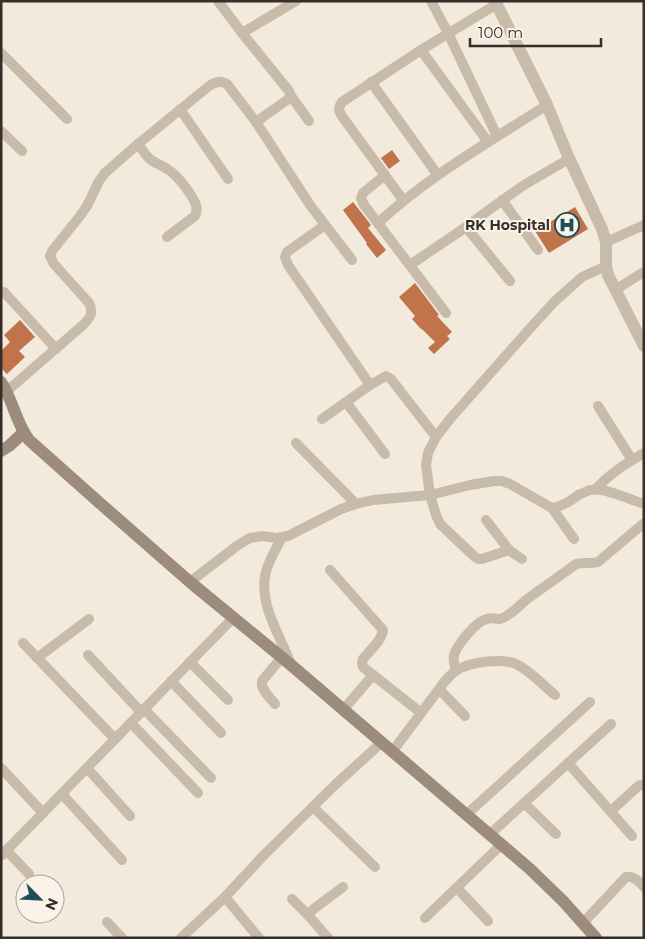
<svg xmlns="http://www.w3.org/2000/svg" width="645" height="939" font-family="Montserrat,sans-serif">
  <rect width="100%" height="100%" fill="#f1eadd"/>
  <g fill="#c1744b">
    <path d="M392,150L400,161L389,169L381,158Z"/>
    <path d="M353,202L371,225L368,228L386,250L377,258L366,244L367,243L343,210Z"/>
    <path d="M575,207L588,229L549,253L535,231Z"/>
    <path d="M415,283L439,315L437,316L452,332L447,336L450,339L434,354L428,348L435,342L422,329H421L412,319L415,316L399,297Z"/>
    <path d="M20,320L35,337L19,351L25,357L7,374L1,368V351L10,342L4,335Z"/>
  </g>
  <g fill="none" stroke-linecap="round" stroke-linejoin="round">
    <g stroke="#c9bba9" stroke-width="10">
      <path d="M218,1L242,33"/>
      <path d="M431,1L448,33L497,136"/>
      <path d="M421,50L488,142"/>
      <path d="M1,53L67,119"/>
      <path d="M371,82L437,174"/>
      <path d="M291,96L309,121"/>
      <path d="M180,109L228,179"/>
      <path d="M256,122L287,100L291,96L289,91L242,33L296,1"/>
      <path d="M1,131L22,151"/>
      <path d="M138,144C142,149 145,155 150,159C156,164 164,166 170,171C178,176 193,196 196,205C197,209 197,212 195,216L167,237"/>
      <path d="M385,175L363,193L361,198L364,205L446,313"/>
      <path d="M403,200L344,119C339,112 337,109 342,102L421,50L497,4"/>
      <path d="M502,200L538,250"/>
      <path d="M378,223C429,176 489,142 547,105"/>
      <path d="M325,225L287,252L285,257L288,265L370,385"/>
      <path d="M466,227L510,281"/>
      <path d="M606,242L644,225"/>
      <path d="M410,265L466,227L490,209L524,185L569,159"/>
      <path d="M615,290L642,273"/>
      <path d="M4,292L56,349"/>
      <path d="M7,391L83,325C90,318 94,313 89,303L54,264L50,256L52,251L80,216L87,206L99,181L105,173L138,144L209,86C216,82 220,80 227,84L256,122L310,205L352,260"/>
      <path d="M346,402L385,454"/>
      <path d="M598,406L632,460"/>
      <path d="M322,419L370,385L386,376L391,379L436,437"/>
      <path d="M296,443L356,504"/>
      <path d="M596,489C609,474 626,463 644,453"/>
      <path d="M552,508L574,539"/>
      <path d="M486,520L509,550"/>
      <path d="M282,537C276,549 267,563 265,576C260,608 281,636 291,665"/>
      <path d="M522,559L509,550L482,559H479L475,557L440,524L436,515L430,495L426,465L428,453L436,437L450,419L525,334L554,302L582,277L606,266"/>
      <path d="M330,570L383,630C382,641 369,651 363,659L362,663L363,667L420,712"/>
      <path d="M190,582L238,545L250,538L262,536L277,538L288,536L341,509L356,504L373,500L430,495L470,485L494,481H502L510,484L552,508C564,506 571,500 580,494C584,493 588,490 591,490C604,487 631,500 644,504"/>
      <path d="M23,643L115,739"/>
      <path d="M88,655L141,712"/>
      <path d="M37,658L89,619"/>
      <path d="M190,662L228,700"/>
      <path d="M456,671C454,665 453,661 454,655C457,645 476,621 487,619C496,616 497,623 508,615C515,611 520,605 526,600C542,588 560,576 576,564C584,562 591,564 598,562L644,523"/>
      <path d="M171,681L221,733"/>
      <path d="M439,689L465,716"/>
      <path d="M275,704C270,697 260,690 262,681L282,657"/>
      <path d="M144,709L211,778"/>
      <path d="M343,710L373,675"/>
      <path d="M131,723L198,793"/>
      <path d="M392,752L445,681C449,677 452,673 457,670C470,662 504,657 518,665C530,671 544,686 555,695"/>
      <path d="M568,763L632,836"/>
      <path d="M1,768L43,813"/>
      <path d="M87,768L130,816"/>
      <path d="M62,794L122,860"/>
      <path d="M524,803L556,834"/>
      <path d="M313,807L375,867"/>
      <path d="M611,811L635,789L640,785H644"/>
      <path d="M466,815L590,702"/>
      <path d="M489,835L611,724"/>
      <path d="M6,850L29,874"/>
      <path d="M1,856L233,618"/>
      <path d="M457,888L488,921"/>
      <path d="M225,897L259,938"/>
      <path d="M292,899L307,914L328,938"/>
      <path d="M307,914L343,887"/>
      <path d="M425,918L501,845"/>
      <path d="M107,922L122,938"/>
      <path d="M583,923L626,877C633,875 639,881 644,887"/>
      <path d="M181,938L225,897L263,856L336,784L381,743"/>
    </g>
    <path stroke="#c9bba9" stroke-width="12" d="M495,1L547,105L568,156L602,229L606,242V266L608,275L644,346"/>
    <g stroke="#9d8b7b" stroke-width="12">
      <path d="M1,382C13,400 16,423 29,440L102,505L190,582L291,665L530,869L563,901L596,938"/>
      <path d="M1,451L9,446L24,432"/>
    </g>
  </g>
  <defs>
    <symbol id="hospital-ring" viewBox="-11 -11 22 22"><circle r="9.5" fill="#f9f3e9" stroke="#204d56" stroke-width="1.5"/><path d="M-5-5h3v3.5h4V-5h3V5h-3V1.5h-4V5h-3Z" fill="#204d56"/></symbol>
  </defs>
  <g fill-rule="evenodd">
    <use href="#hospital-ring" x="553" y="211" width="28" height="28"/>
  </g>
  <g text-anchor="middle" stroke-width="4" stroke-linejoin="round" paint-order="stroke">
    <g font-size="14" font-weight="bold" fill="#362e29" stroke="#f9f3e9" text-anchor="end">
      <text x="550" y="230">RK Hospital</text>
    </g>
  </g>
  <rect width="645" height="939" fill="none" stroke="#362e29" stroke-width="5"/>
  <g transform="translate(40 899) rotate(114)"><circle r="24" fill="#f9f3e9" stroke="#aba49c"/>
  <path d="M0-4L9 19L0 12L-9 19Z" fill="#204d56"/>
  <text y="-8" font-size="14" font-weight="bold" text-anchor="middle" fill="#362e29">N</text>
  </g>
  <path d="M470 38v8h131v-8" fill="none" stroke="#362e29" stroke-width="2.5"/>
  <text x="478" y="38" font-size="15" fill="#362e29" stroke="#f9f3e9" stroke-width="4" paint-order="stroke">100 m</text>
</svg>
